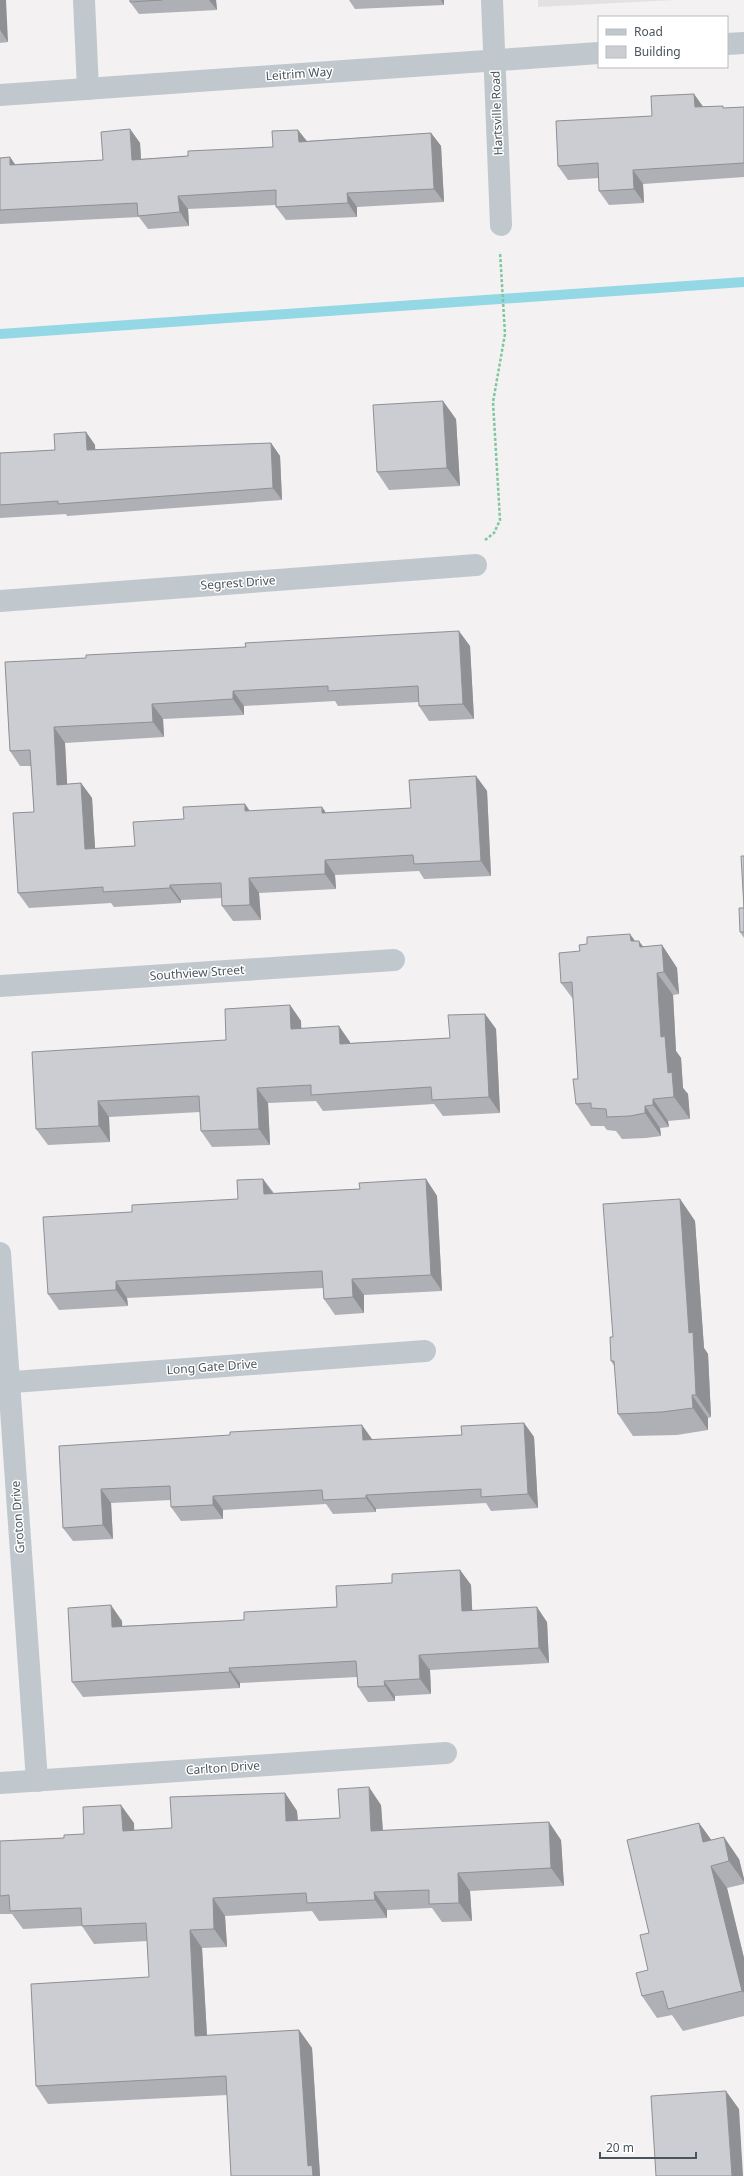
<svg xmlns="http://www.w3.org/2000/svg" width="744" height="2176" font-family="'Noto Sans',sans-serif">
  <rect width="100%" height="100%" fill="#f3f1f1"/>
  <path fill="#e3e2e2" d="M538,0H675L538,7Z"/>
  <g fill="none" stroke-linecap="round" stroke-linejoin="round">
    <path stroke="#94d7e5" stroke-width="10" d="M0,334L744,282"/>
    <path stroke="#7ec7a1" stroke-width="2.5" stroke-dasharray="3 2" stroke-linecap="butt" d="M485,540L494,533L500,520L493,402L505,334L500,252"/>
    <g stroke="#c0c8ce" stroke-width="22">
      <path d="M84,0L88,89"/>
      <path d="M492,0L501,225"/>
      <path d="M727,44L744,43"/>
      <path d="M0,95L599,53"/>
      <path d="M0,601L476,565"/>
      <path d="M0,986L394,960"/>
      <path d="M0,1253L37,1781"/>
      <path d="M0,1383L425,1351"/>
      <path d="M0,1783L446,1753"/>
    </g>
  </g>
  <g fill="#afb0b5">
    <path d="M0,0L8,42L0,43Z"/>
    <path d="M130,0H216L217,10L139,14L130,2Z"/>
    <path d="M349,0H444V5L355,9Z"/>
    <path d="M694,94L703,107L725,108L744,107V177L643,184L644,203L609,205L599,191V178L568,180L558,166Z"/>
    <path d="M130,129L140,143L141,159L188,156L273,147L298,130L307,141L431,133L441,146L444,202L357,207V217L286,220L276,207V205L188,209L189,226L148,229L139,217L0,224V158L10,157L15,164L103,160Z"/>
    <path d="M456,419L460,486L389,490L377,472Z"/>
    <path d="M86,432L95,445V450L271,443L280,456L282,500L67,516L66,514L0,518V453L55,450Z"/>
    <path d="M470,646L474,719L429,721L419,706V702L338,706L335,701L244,706V715L163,719L164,737L65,743L67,784L81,783L92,798L95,849L135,846L184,819L245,804L250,811L322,807L326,813L411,808L476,776L487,791L491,876L424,879L419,871L335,875L336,889L259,893L261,920L233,921L222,906V898L181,900V903L114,907L111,903L29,908L18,893L34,812L31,766H20L10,751L5,662Z"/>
    <path d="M744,856V938L740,932L744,908Z"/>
    <path d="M636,941L644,947L662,945L677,968L679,994L673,995L676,1051L681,1058L683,1088L688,1094L690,1119L668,1121L669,1127L660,1128L661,1136L646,1138L622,1139L616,1131L607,1130L604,1126H591L576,1104L578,1079L573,999L561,983L580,951Z"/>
    <path d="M290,1005L301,1021V1028L350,1042V1043L450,1038L485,1014L496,1029L500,1113L443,1116L434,1104L323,1111L316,1101L268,1103L270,1145L212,1147L201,1131L200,1112L109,1117L110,1142L48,1145L36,1129L226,1040Z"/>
    <path d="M263,1179L274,1193L360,1189L426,1179L437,1196L442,1291L364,1295V1313L335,1315L324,1299L323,1288L127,1298L128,1306L59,1310L48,1294L132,1212L238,1199Z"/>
    <path d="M680,1199L695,1221L704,1348L708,1354L711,1417L708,1418V1430L677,1435L633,1436L618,1414L615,1367L611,1361L613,1337Z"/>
    <path d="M524,1423L534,1437L538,1508L491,1511L486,1503L376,1509V1512L333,1514L326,1504L223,1510V1519L181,1521L171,1507V1500L111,1503L113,1539L73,1541L63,1528L59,1446L372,1439V1440L462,1435Z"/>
    <path d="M460,1570L471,1585L472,1610L547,1622L549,1663L430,1670L431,1694L395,1696V1701L368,1702L358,1687L357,1677L240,1683V1688L83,1697L72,1682L122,1621V1626L244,1620L337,1607L392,1583Z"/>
    <path d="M285,1793L297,1811L298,1820L340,1818L381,1805L383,1831L561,1840L564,1886L470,1891L472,1921L442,1922L432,1908L387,1910V1918L319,1921L312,1911L225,1916L227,1947L202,1948L207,2036L299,2030L312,2048L320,2176H231L227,2095L48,2104L36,2086L149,1977L147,1941L94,1944L82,1926L23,1929L12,1914H0V1841L64,1838L84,1834L134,1823V1830L172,1828Z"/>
    <path d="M699,1823L711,1840L739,1859L744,1879V1884L727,1888L744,1958V2016L683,2031L672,2015L657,2018L642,1996L648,1970L649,1933Z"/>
  </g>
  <g fill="#8e9093">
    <path d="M0,0H6L8,42L0,30Z"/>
    <path d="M209,0H216L217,10Z"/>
    <path d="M441,0H444V5Z"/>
    <path d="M694,94L704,108L695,107Z"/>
    <path d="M130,129L140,143L142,174L132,160Z"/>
    <path d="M298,130L308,143L299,142Z"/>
    <path d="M431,133L441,146L444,202L434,189Z"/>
    <path d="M10,157L19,171L10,165Z"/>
    <path d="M633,170L643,184L644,203L634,189Z"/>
    <path d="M347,193L357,207V217L348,203Z"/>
    <path d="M178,196L188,209L189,226L180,212Z"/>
    <path d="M443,401L456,419L460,486L447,468Z"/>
    <path d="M86,432L95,445L96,463L87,450Z"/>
    <path d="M271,443L280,456L282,500L273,488Z"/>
    <path d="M459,631L470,646L474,719L463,704Z"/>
    <path d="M233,691L244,706V715L233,699Z"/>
    <path d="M152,704L163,719L164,737L153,722Z"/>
    <path d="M54,727L65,743L68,800L57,785Z"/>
    <path d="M476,776L487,791L491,876L481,861Z"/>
    <path d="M81,783L92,798L96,864L85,849Z"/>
    <path d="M245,804L255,819L245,811Z"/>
    <path d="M322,807L332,822L322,813Z"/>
    <path d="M325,860L335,875L336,889L325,874Z"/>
    <path d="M249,878L259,893L261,920L250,905Z"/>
    <path d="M170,885L181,900V903L170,888Z"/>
    <path d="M630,934L646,956L631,941Z"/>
    <path d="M639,941L655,963L640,947Z"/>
    <path d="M662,945L677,968L679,994L664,972Z"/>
    <path d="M657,973L673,995L676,1051L681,1058L683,1088L688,1094L690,1119L674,1097L668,1073L661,1037Z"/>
    <path d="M290,1005L301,1021L302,1045L291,1029Z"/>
    <path d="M485,1014L496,1029L500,1113L489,1097Z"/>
    <path d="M339,1026L350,1042L351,1060L340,1044Z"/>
    <path d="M257,1088L268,1103L270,1145L259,1129Z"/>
    <path d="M653,1099L668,1121L669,1127L653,1105Z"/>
    <path d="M98,1101L109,1117L110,1142L99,1126Z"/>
    <path d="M645,1106L660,1128L661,1136L645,1113Z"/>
    <path d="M263,1179L274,1195L264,1194Z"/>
    <path d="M426,1179L437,1196L442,1291L431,1275Z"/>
    <path d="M680,1199L695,1221L704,1348L708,1354L711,1417L696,1395L689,1333Z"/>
    <path d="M352,1279L364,1295V1313L353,1297Z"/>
    <path d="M116,1281L127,1298L128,1306L116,1290Z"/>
    <path d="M692,1395L708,1418V1430L693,1408Z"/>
    <path d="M524,1423L534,1437L538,1508L528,1494Z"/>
    <path d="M362,1425L372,1439L373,1454L363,1440Z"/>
    <path d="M101,1489L111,1503L113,1539L103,1525Z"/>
    <path d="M366,1495L376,1509V1512L366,1498Z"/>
    <path d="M213,1496L223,1510V1519L213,1505Z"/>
    <path d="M460,1570L471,1585L473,1626L462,1611Z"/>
    <path d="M111,1605L122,1621L123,1642L112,1627Z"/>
    <path d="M537,1607L547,1622L549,1663L539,1648Z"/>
    <path d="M419,1655L430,1670L431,1694L420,1679Z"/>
    <path d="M229,1668L240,1683V1688L230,1672Z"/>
    <path d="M384,1681L395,1696V1701L385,1686Z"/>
    <path d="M369,1787L381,1805L384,1849L371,1831Z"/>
    <path d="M285,1793L297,1811L299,1839L286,1821Z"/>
    <path d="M121,1805L134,1823L135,1849L123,1831Z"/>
    <path d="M549,1822L561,1840L564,1886L551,1868Z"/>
    <path d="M699,1823L715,1845L719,1864L703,1842Z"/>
    <path d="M724,1837L739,1859L744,1879V1882L729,1861Z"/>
    <path d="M711,1866L727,1888L744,1958V1993L742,1991Z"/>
    <path d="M458,1873L470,1891L472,1921L459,1903Z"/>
    <path d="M374,1892L387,1910V1918L375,1900Z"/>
    <path d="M213,1898L225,1916L227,1947L214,1929Z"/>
    <path d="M190,1930L202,1948L208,2054L195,2036Z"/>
    <path d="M299,2030L312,2048L320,2176H313L308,2166Z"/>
    <path d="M726,2091L739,2109L743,2176H732Z"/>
  </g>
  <g fill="#cbcdd2" stroke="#8e9093">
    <path d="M130,0H162L130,2Z"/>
    <path d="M694,94L695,107L723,106V108L744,107V163L633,170L634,189L599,191L598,163L558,166L556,121L652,116L651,96Z"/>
    <path d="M130,129L132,160L188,156V151L273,147L272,131L298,130L299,142L431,133L434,189L347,193L348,203L276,207V190L178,196L180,212L138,216L137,203L0,210V158L10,157V165L103,160L101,132Z"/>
    <path d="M443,401L447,468L377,472L373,405Z"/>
    <path d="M86,432L87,450L271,443L273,488L58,504V501L0,505V453L55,450L54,434Z"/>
    <path d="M459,631L463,704L419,706L418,686L328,691V686L233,691V699L152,704L153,722L54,727L57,785L81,783L85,849L135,846L133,822L184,819L183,807L245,804V811L322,807V813L411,808L409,780L476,776L481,861L414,864L413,855L325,860V874L249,878L250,905L222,906L221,883L170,885V888L103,892V887L18,893L13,813L34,812L30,750L10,751L5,662L86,658V655L246,647L245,643Z"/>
    <path d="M741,856H744V932H740L739,908H744Z"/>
    <path d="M630,934L631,941H639L640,947L662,945L664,972L657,973L661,1037L665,1036L668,1073L672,1072L674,1097L653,1099V1105L645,1106V1113L630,1116L607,1117L606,1109L591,1108V1103L576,1104L573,1079H578L572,982L561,983L559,953L580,951L579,945L587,944V937Z"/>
    <path d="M290,1005L291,1029L339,1026L340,1044L450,1038L448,1015L485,1014L489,1097L432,1100L431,1087L311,1095V1085L257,1088L259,1129L201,1131L199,1096L98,1101L99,1126L36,1129L32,1052L226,1040L225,1009Z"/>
    <path d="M263,1179L264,1194L360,1189L359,1183L426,1179L431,1275L352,1279L353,1297L324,1299L322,1271L116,1281V1290L48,1294L43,1217L132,1212V1205L238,1199L237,1180Z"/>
    <path d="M680,1199L689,1333L693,1332L696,1395H692L693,1408L662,1412L618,1414L614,1361H611L610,1337H613L603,1204Z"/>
    <path d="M524,1423L528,1494L481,1497V1489L366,1495V1498L323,1500L322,1490L213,1496V1505L171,1507L170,1486L101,1489L103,1525L63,1528L59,1446L230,1435V1432L362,1425L363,1440L462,1435L461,1426Z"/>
    <path d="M460,1570L462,1611L537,1607L539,1648L419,1655L420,1679L384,1681L385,1686L358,1687L356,1661L229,1668L230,1672L72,1682L68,1608L111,1605L112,1627L244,1620V1612L337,1607L336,1586L392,1583V1574Z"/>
    <path d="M369,1787L371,1831L549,1822L551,1868L458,1873L459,1903L429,1904V1890L374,1892L375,1900L307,1903L306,1893L213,1898L214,1929L190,1930L195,2036L299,2030L308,2166L312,2165L313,2176H231L226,2076L36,2086L31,1984L149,1977L146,1923L82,1926L81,1908L10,1911L9,1895L0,1896V1841L64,1838V1835L84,1834L83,1807L121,1805L123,1831L172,1828L170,1797L285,1793L286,1821L340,1818L338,1789Z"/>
    <path d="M699,1823L703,1842L724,1837L729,1861L711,1866L742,1991L668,2009L663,1991L642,1996L636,1973L648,1970L640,1935L649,1933L627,1840Z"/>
    <path d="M726,2091L732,2176H656L651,2096Z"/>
  </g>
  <g text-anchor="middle" stroke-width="3" stroke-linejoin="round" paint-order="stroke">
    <g font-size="12" fill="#4a545c" stroke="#fff">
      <text transform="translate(299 74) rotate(-4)" y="4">Leitrim Way</text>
      <text transform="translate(497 113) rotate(-92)" y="4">Hartsville Road</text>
      <text transform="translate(238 583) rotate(-4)" y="4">Segrest Drive</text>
      <text transform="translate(197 973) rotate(-4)" y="4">Southview Street</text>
      <text transform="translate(212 1367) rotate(-4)" y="4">Long Gate Drive</text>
      <text transform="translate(18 1517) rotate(-94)" y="4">Groton Drive</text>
      <text transform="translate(223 1768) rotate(-4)" y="4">Carlton Drive</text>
    </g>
  </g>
  <rect x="598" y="16" width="130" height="52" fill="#ffffff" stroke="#b7bbbe"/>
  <rect x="606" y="29" width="20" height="6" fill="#c0c8ce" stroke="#b7bbbe"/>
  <text x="634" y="36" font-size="12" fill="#4a545c">Road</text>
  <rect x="606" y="46" width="20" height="12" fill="#cbcdd2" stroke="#b7bbbe"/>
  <text x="634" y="56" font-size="12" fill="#4a545c">Building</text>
  <path d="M600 2152v6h96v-6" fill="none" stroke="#4a545c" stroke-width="2"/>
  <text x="606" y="2152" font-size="12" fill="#4a545c" stroke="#ffffff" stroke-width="3" paint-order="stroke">20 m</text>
</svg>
